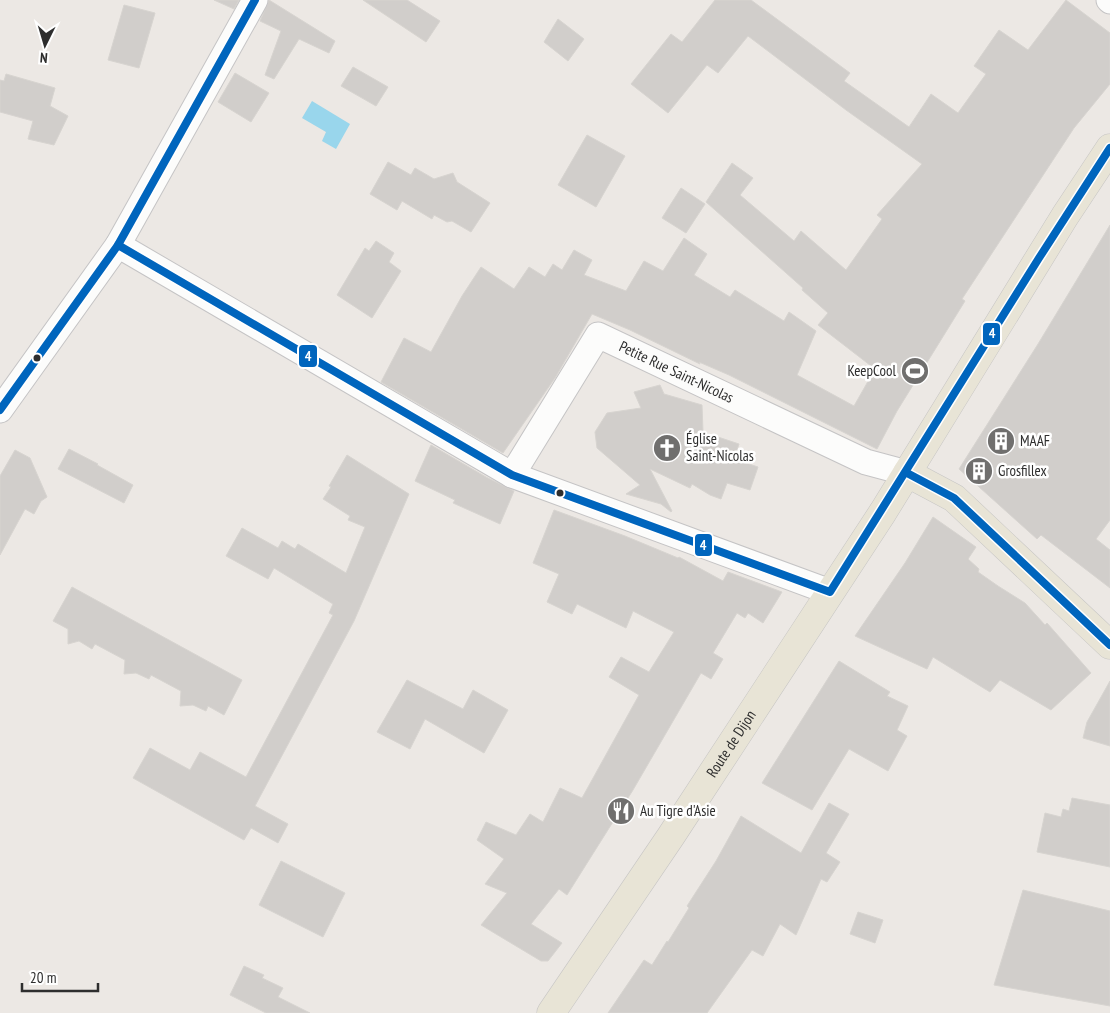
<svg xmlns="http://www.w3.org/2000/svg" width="1110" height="1013" font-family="'PT Sans Narrow',sans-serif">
  <rect width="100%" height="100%" fill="#ece8e4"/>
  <path fill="#99d6ec" d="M312,101L350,124L336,149L322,141L326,132L302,118Z"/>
  <g fill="#d1cecb" stroke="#d7d4d0">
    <path d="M214,0H239L234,9Z"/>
    <path d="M269,0L335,41L329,53L299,39L274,79L265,75L281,31L260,21Z"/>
    <path d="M363,0H407L440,21L426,42Z"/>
    <path d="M715,0H751L850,73L844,81L909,127L931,94L958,113L986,74L974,66L999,30L1028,50L1066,0L1110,33V84L1074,128L962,299L965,301L897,411L877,449L729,375L699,362L700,364L630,330L592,314L555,378L503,453L381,382L404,338L431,352L462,296L481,267L514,289L529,267L545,277L553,264L562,270L574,250L592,260L584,275L626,291L644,261L663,271L684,238L707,254L694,275L730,297L735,290L784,321L789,312L816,331L797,375L854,406L875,369L818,325L828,313L802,290L803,288L706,202L732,163L753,178L740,195L794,241L801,231L846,270L882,219L877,215L922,164L846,110L748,36L718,73L707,65L668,113L631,84L671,34L682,42Z"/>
    <path d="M124,5L155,13L139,68L108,60Z"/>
    <path d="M558,19L584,39L568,61L544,42Z"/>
    <path d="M353,67L388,87L376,106L341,86Z"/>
    <path d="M235,73L269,93L251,122L218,102Z"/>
    <path d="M6,74L55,88L50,106L68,116L54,145L28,139L33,121L0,112V80L4,81Z"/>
    <path d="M587,135L625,156L596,207L558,185Z"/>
    <path d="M388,162L411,175L415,168L434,179L453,173L457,182L490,203L471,232L452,221L447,222L434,215L432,219L402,201L397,210L370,194Z"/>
    <path d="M681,188L705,204L686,233L662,218Z"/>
    <path d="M1110,225V520L1096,539L1110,550V588L1041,535L1037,539L959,469L1038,344Z"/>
    <path d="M376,241L394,253L389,262L401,271L372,318L337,295L365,248L369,251Z"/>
    <path d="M660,385L664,394L702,405L703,432L739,444L734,459L758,467L750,490L727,483L721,499L710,495L692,484L690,488L650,469L672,511L671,512L661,504L626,494L640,485L597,448L595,432L607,413L641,408L634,392Z"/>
    <path d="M431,445L486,477L514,491L500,524L453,503L455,500L415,481Z"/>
    <path d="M69,449L98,464L97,465L133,485L124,503L58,469Z"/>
    <path d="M15,450L30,458L47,497L41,501L34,514L25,509L0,555V476Z"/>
    <path d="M347,455L409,494L354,621L255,806L288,824L278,843L251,828L244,840L133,778L150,748L190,770L200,752L246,777L333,615L329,613L333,604L274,568L268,579L226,556L242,528L278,548L282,541L295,549L298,544L346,573L365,527L348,520L350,516L323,499L331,487L329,486Z"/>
    <path d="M554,510L625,536L678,558L679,557L723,581L728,572L782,592L763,623L748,613L745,618L737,613L713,653L723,659L711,679L701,673L633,790L567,895L559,889L531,924L562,943L548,961H541L481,925L507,893L485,884L504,859L477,840L486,822L516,835L530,814L543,822L560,788L582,798L639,695L609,677L621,657L649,672L674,632L633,611L626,628L577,604L572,614L547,602L559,574L533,563Z"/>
    <path d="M933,517L976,547L968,559L979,569L978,572L998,586L1025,603L1045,625L1047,623L1091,673L1051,710L1000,680L990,692L933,657L927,669L855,636L905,563Z"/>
    <path d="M72,587L242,680L224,715L208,706L206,711L193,705L180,706L181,691L151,675L149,679L136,673L124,674L125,660L95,644L92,649L79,641L68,644V629L53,621Z"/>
    <path d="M839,661L890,692L887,696L908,706L897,730L907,736L888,771L849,749L812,810L762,783Z"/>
    <path d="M407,680L463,709L473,690L508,710L484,753L425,719L410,749L377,732Z"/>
    <path d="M1110,681V746L1083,738L1087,722Z"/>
    <path d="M1072,798L1110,805V867L1037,852L1045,813L1061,817L1063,809L1069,811Z"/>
    <path d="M829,803L849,814L826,853L840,862L827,882L821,879L796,935L780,924L763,956L752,950L707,1013H608L644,960L652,965L667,941L668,942L689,908L687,906L716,861L741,816L801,853Z"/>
    <path d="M281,861L345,893L323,937L259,905Z"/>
    <path d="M1023,890L1110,911V1006L994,985Z"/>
    <path d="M858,912L883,920L875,943L850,934Z"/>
    <path d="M244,966L264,975L262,978L283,988L278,997L310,1013H266L230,995Z"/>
  </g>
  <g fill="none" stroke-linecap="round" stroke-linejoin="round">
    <defs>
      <g id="minor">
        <path d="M1109,0L1110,1"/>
        <path d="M118,245L512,475L830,592"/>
        <path d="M0,410L118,245L255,0"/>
        <path id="s1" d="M512,475L598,335L866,462L907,473"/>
      </g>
      <g id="major">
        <path d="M907,473L954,498L1110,645"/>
        <path id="s2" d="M551,1013L671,836L883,512L1065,216L1110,148"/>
      </g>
    </defs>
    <use href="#minor" stroke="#c5c4c5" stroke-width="27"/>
    <use href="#major" stroke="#c6c5c4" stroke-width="29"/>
    <use href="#minor" stroke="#fcfcfb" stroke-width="25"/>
    <use href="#major" stroke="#e8e4d6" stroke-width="28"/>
    <defs>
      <g id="bus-1">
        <path d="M118,245L512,475L830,592L1039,258L1110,148"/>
        <path d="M0,410L118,245L255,0"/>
        <path d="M907,473L954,498L1110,645"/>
      </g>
    </defs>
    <use href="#bus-1" stroke="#fff" stroke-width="11"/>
    <use href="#bus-1" stroke="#0065bd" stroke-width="8"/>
  </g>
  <defs>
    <symbol id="stadium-disc" viewBox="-11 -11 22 22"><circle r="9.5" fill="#706f6e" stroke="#fff"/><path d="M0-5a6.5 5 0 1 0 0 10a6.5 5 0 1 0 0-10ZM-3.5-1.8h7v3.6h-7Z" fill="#fff"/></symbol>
    <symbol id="building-disc" viewBox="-11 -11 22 22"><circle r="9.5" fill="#706f6e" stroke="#fff"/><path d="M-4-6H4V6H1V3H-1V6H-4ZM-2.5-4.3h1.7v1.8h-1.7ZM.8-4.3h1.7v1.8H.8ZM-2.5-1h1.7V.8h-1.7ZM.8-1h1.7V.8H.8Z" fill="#fff"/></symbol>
    <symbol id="church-disc" viewBox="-11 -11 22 22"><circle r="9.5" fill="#706f6e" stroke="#fff"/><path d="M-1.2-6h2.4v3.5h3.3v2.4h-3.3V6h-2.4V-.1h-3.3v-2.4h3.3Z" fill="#fff"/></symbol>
    <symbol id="restaurant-disc" viewBox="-11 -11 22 22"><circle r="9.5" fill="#706f6e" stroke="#fff"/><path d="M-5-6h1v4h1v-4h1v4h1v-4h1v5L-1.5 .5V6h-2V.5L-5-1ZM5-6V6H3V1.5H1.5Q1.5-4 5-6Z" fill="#fff"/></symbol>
  </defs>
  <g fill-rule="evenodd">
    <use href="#stadium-disc" x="899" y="355" width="32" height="32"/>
    <use href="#building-disc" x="985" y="425" width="32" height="32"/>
    <use href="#church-disc" x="651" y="432" width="32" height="32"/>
    <use href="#building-disc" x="963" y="455" width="32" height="32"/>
    <use href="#restaurant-disc" x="605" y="795" width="32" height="32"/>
  </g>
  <g fill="#2e2e2e" stroke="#fff" stroke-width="2">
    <circle cx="37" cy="358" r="4.5"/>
    <circle cx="560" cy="493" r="4.5"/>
  </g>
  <g text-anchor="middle" stroke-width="5" stroke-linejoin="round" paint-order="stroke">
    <g font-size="15" fill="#2e2e2e" stroke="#fff" text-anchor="start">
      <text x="896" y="376" text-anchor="end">KeepCool</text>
      <text x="686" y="444">Église<tspan x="686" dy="17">Saint-Nicolas</tspan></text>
      <text x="1020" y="446">MAAF</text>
      <text x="998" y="476">Grosfillex</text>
      <text x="640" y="816">Au Tigre d'Asie</text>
    </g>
    <g font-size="15" fill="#2e2e2e" stroke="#fff">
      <text dy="5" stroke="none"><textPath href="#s1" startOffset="251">Petite Rue Saint-Nicolas</textPath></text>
      <text dy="5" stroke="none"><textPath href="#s2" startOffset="324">Route de Dijon</textPath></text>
    </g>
  </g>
  <g stroke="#fff" stroke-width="2">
    <rect x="982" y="322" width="19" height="24" rx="5" fill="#0065bd"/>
    <rect x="298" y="344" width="20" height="24" rx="5" fill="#0065bd"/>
    <rect x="694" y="533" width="19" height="24" rx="5" fill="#0065bd"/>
  </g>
  <g font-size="14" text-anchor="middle" font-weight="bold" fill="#fff">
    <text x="992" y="338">4</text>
    <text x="308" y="361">4</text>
    <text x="703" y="550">4</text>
  </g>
  <g transform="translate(45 45) rotate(185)" stroke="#ffffff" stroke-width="4" paint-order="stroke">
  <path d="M0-4L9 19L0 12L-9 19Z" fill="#2e2e2e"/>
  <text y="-8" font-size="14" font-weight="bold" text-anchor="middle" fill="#2e2e2e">N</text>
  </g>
  <path d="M22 983v8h76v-8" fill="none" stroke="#2e2e2e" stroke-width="2.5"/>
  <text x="30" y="983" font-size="15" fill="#2e2e2e" stroke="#ffffff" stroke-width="4" paint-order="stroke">20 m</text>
</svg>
